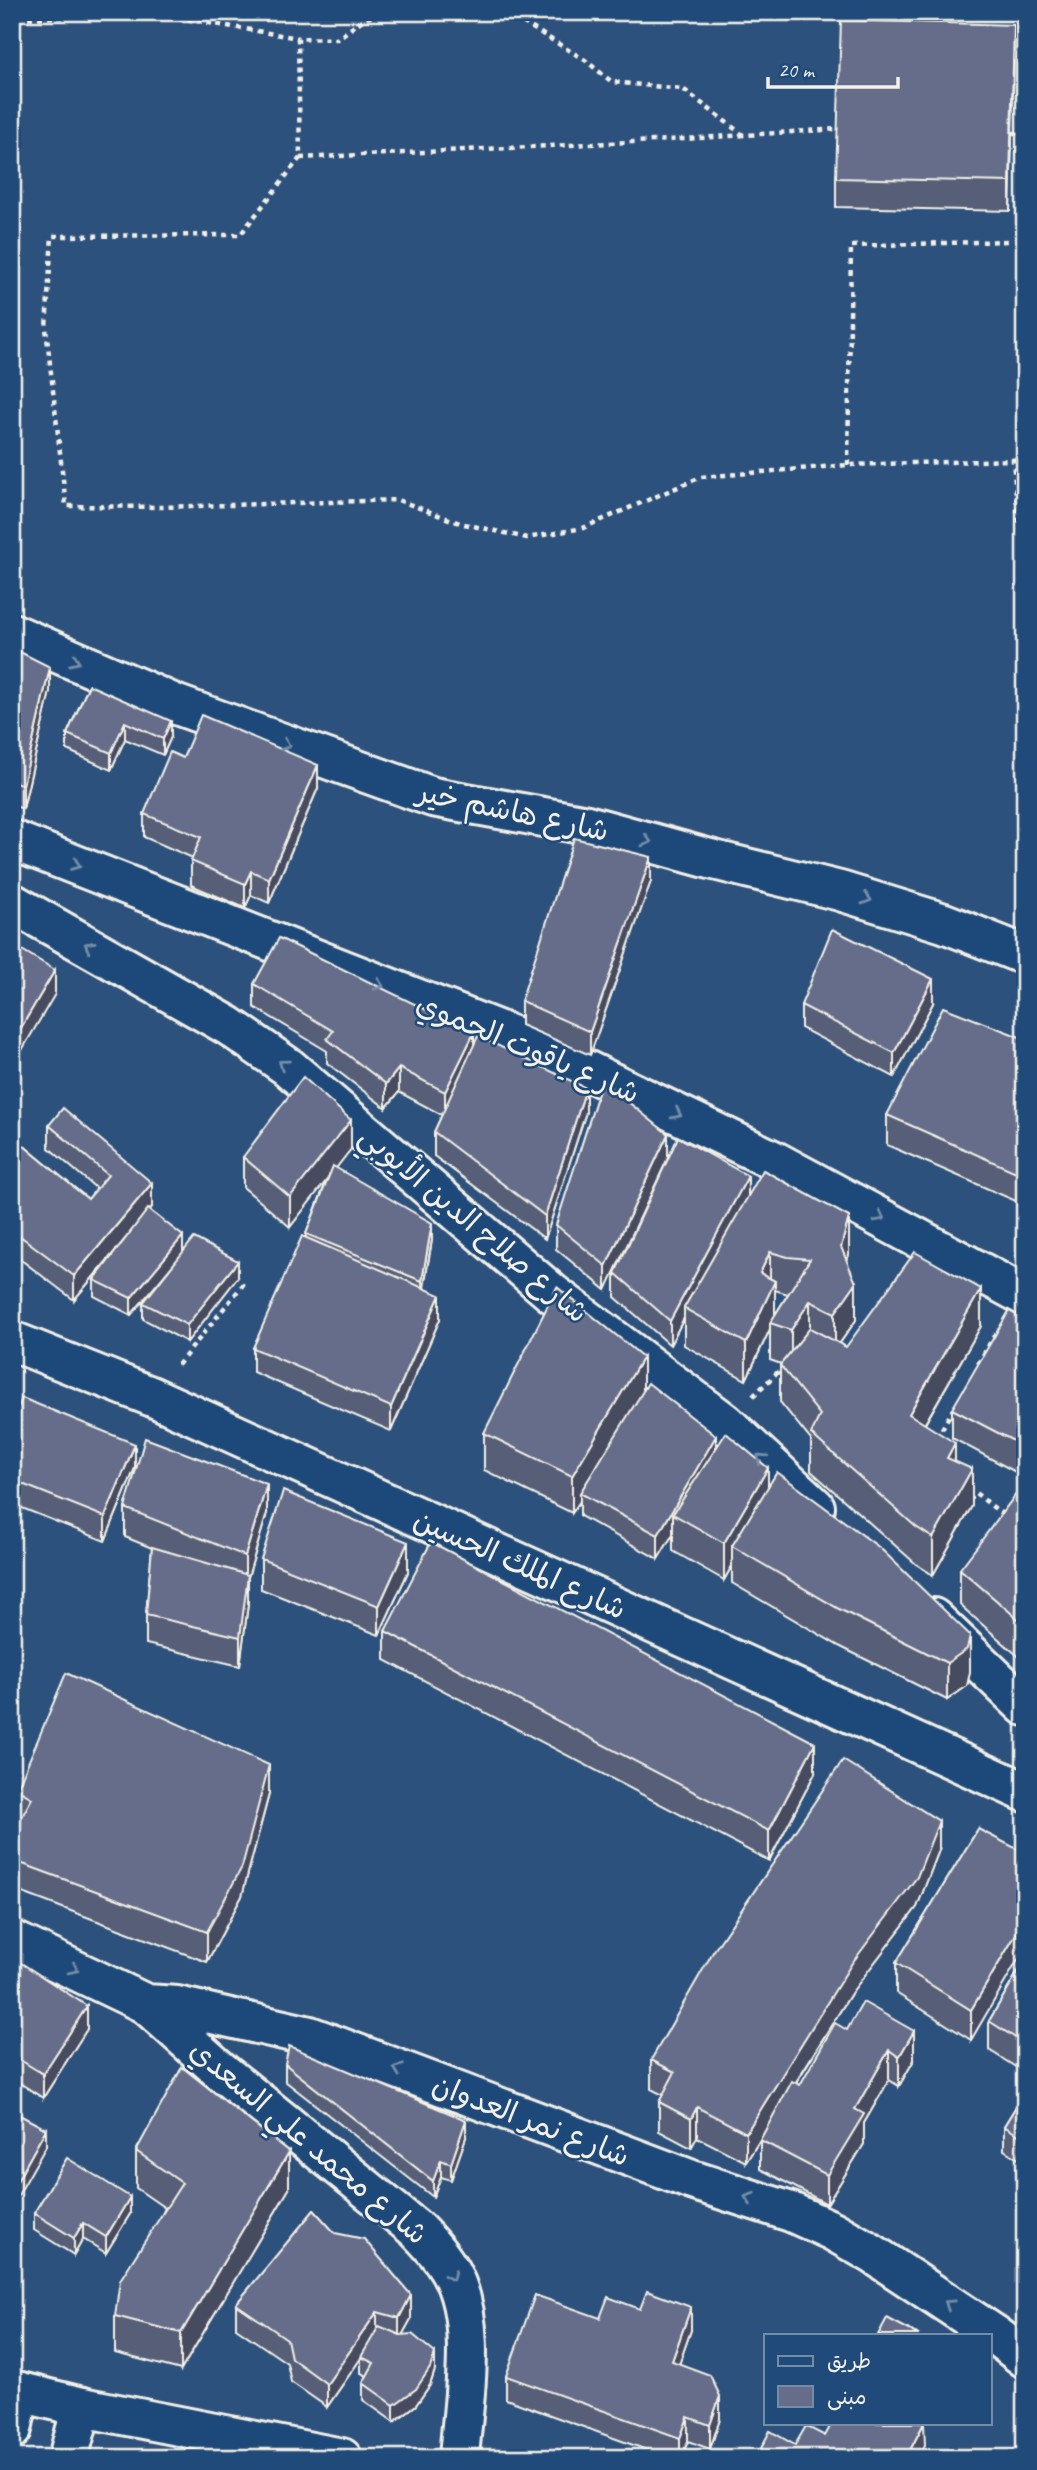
<svg xmlns="http://www.w3.org/2000/svg" width="1037" height="2470" font-family="Caveat,'Playpen Sans Arabic',sans-serif">
  <rect width="100%" height="100%" fill="#2d517d"/>
  <filter id="ink" filterUnits="userSpaceOnUse"><feTurbulence type="fractalNoise" baseFrequency=".0143" numOctaves="2"/><feDisplacementMap in="SourceGraphic" scale="14" xChannelSelector="R" yChannelSelector="G"/><feConvolveMatrix kernelMatrix="1 2 1 2 8 2 1 2 1" color-interpolation-filters="sRGB"/></filter>
  <g filter="url(#ink)">
    <g fill="none" stroke-linecap="round" stroke-linejoin="round">
      <defs>
        <g id="minor">
          <path d="M12,633L177,705L433,797L587,825L710,859L840,891L944,923L1025,955"/>
          <path d="M12,840L528,1042L773,1160L1025,1296"/>
          <path d="M12,903L229,1026L288,1067L552,1293L724,1422L815,1507"/>
          <path d="M933,1618L1025,1706"/>
          <path d="M12,1940L146,2004L177,2006L310,2036L692,2180L791,2212L833,2231L873,2254L995,2335L1025,2358"/>
          <path d="M146,2004L222,2072L416,2229C429,2242 441,2255 450,2271C479,2322 463,2402 459,2458"/>
          <path d="M12,2390L82,2407L342,2458"/>
          <path d="M12,2429L20,2392"/>
          <path d="M68,2458L82,2407"/>
        </g>
        <path id="secondary" d="M12,1341L153,1397L1025,1792"/>
      </defs>
      <use href="#minor" stroke="#f4f1e8" stroke-width="44"/>
      <use href="#secondary" stroke="#f4f1e8" stroke-width="44"/>
      <g stroke="#f4f1e8" stroke-width="4.5" stroke-dasharray="5 5" stroke-linecap="butt">
        <path d="M401,12L365,18L337,39L298,38L300,158L240,235L52,236L46,328L66,506L162,507L398,500L460,523L527,538L583,528L701,477L848,465L1013,460L1018,518L1025,547"/>
        <path d="M506,12L585,60L612,82L683,89L743,135"/>
        <path d="M28,18L162,15L298,38"/>
        <path d="M1009,48L1025,49"/>
        <path d="M1012,133H1025"/>
        <path d="M300,158L653,141L838,129"/>
        <path d="M1013,460L1025,457"/>
        <path d="M848,465L851,246L1008,241"/>
        <path d="M978,1364L998,1329"/>
        <path d="M178,1365L246,1281"/>
        <path d="M753,1396L782,1368"/>
        <path d="M937,1438L953,1409"/>
        <path d="M968,1487L1002,1514L999,1518"/>
      </g>
      <use href="#minor" stroke="#1f4a7a" stroke-width="38"/>
      <use href="#secondary" stroke="#1f4a7a" stroke-width="38"/>
    </g>
    <g fill="#575e77" stroke="#f4f1e8" stroke-width="2" fill-rule="evenodd">
      <path d="M1014,55L1010,211L836,207V178Z"/>
      <path d="M12,648L50,691L23,809L12,805Z"/>
      <path d="M89,685L171,737L163,755L125,739L111,770L67,750V734Z"/>
      <path d="M183,758L318,788L269,903L251,895L245,908L191,885V861L193,858L144,837V814Z"/>
      <path d="M651,881L590,1055L521,1025V1001Z"/>
      <path d="M254,984L474,1045L586,1112L545,1239L434,1156V1132L442,1115L399,1092L386,1108L327,1063V1051L254,1007Z"/>
      <path d="M933,1003L894,1077L801,1028V1005Z"/>
      <path d="M1025,1039V1205L887,1145V1115Z"/>
      <path d="M49,1125L152,1207L150,1210L183,1251L238,1277L187,1342L143,1319V1303L165,1275L131,1315L94,1296V1280L120,1246L74,1300L12,1253V1136L88,1199L97,1189L49,1148Z"/>
      <path d="M668,1134L606,1290L556,1249V1225Z"/>
      <path d="M351,1149L336,1168L432,1240L424,1288L440,1319L391,1431L253,1372V1348L306,1237V1234L327,1179L290,1227L243,1187V1157Z"/>
      <path d="M748,1197L849,1254L847,1261L856,1320L840,1343L846,1347L981,1326L925,1424L955,1461L972,1506L933,1575L916,1564L811,1471V1440L780,1402V1365L781,1364L770,1360V1329L746,1380L684,1345V1318L670,1345L615,1297V1273ZM775,1290L788,1294L775,1315Z"/>
      <path d="M1025,1320V1477L952,1438V1409Z"/>
      <path d="M643,1391L768,1487L970,1672L967,1686L947,1700L839,1646L732,1583V1566L724,1580L673,1551V1534L658,1559L580,1516V1501L572,1513L484,1470V1433Z"/>
      <path d="M12,1423L135,1468L105,1541L12,1504Z"/>
      <path d="M1025,1493V1662L960,1605V1569Z"/>
      <path d="M125,1508L267,1513L248,1577V1604L240,1666L146,1644V1615L152,1548L125,1537Z"/>
      <path d="M261,1559L408,1572L379,1635L261,1589Z"/>
      <path d="M385,1631L815,1773L769,1861L385,1660Z"/>
      <path d="M17,1789L269,1794L242,1896L207,1962L12,1889V1835L20,1820L17,1819Z"/>
      <path d="M978,1829L971,2040L896,1993V1963Z"/>
      <path d="M939,1850L917,1907L852,1992L796,2083L800,2085L847,2030L914,2060L899,2086L889,2080L864,2123V2144L827,2204L760,2169V2140L761,2138L746,2162L697,2137L691,2148L659,2131V2102L663,2095L651,2089V2060Z"/>
      <path d="M12,1957L87,2029L43,2098L12,2078Z"/>
      <path d="M1025,1960V2073L989,2050V2021Z"/>
      <path d="M285,2064L466,2137L451,2180L441,2177L433,2197L285,2081Z"/>
      <path d="M1025,2092V2163L1004,2150V2126Z"/>
      <path d="M136,2151L289,2189L181,2370L115,2353V2316L165,2208L136,2188Z"/>
      <path d="M314,2210L411,2319L402,2335L435,2370L430,2385L416,2405L394,2422L363,2400V2383L367,2376L361,2373V2358L327,2407L291,2382L287,2363L236,2328V2304Z"/>
      <path d="M34,2213L130,2214L106,2253L83,2239L74,2255L34,2230Z"/>
      <path d="M600,2318L691,2330L679,2364L720,2419L710,2449L688,2441L681,2458H669L506,2399V2376Z"/>
    </g>
    <g fill="#474c61" stroke="#f4f1e8" stroke-width="2">
      <path d="M1014,25V55L1010,211V182Z"/>
      <path d="M50,667V691L23,809V785Z"/>
      <path d="M171,721V737L163,755V739Z"/>
      <path d="M125,722V739L111,770V753Z"/>
      <path d="M318,765V788L269,903V879Z"/>
      <path d="M651,857V881L590,1055V1032Z"/>
      <path d="M251,871V895L245,908V884Z"/>
      <path d="M55,970V994L12,1067V1043Z"/>
      <path d="M933,979V1003L894,1077V1053Z"/>
      <path d="M474,1033V1057L445,1116V1092Z"/>
      <path d="M399,1068V1092L386,1108V1084Z"/>
      <path d="M586,1088V1112L545,1239V1216Z"/>
      <path d="M351,1120V1149L290,1227V1197Z"/>
      <path d="M668,1134V1158L606,1290V1266Z"/>
      <path d="M748,1176V1200L684,1308V1318L670,1345V1321Z"/>
      <path d="M152,1183V1207L74,1300V1276Z"/>
      <path d="M849,1217V1254L841,1284V1247Z"/>
      <path d="M432,1223V1240L422,1297V1281Z"/>
      <path d="M183,1236V1253L131,1315V1298Z"/>
      <path d="M770,1252V1289L760,1273Z"/>
      <path d="M238,1261V1277L187,1342V1325Z"/>
      <path d="M775,1281V1318L770,1323V1329L746,1380V1343Z"/>
      <path d="M856,1283V1320L835,1350V1313Z"/>
      <path d="M981,1289V1326L909,1451V1414Z"/>
      <path d="M440,1295V1319L391,1431V1407Z"/>
      <path d="M810,1301V1338L791,1367V1330Z"/>
      <path d="M643,1357V1394L580,1493V1501L572,1513V1476Z"/>
      <path d="M716,1436V1459L673,1514V1534L658,1559V1535Z"/>
      <path d="M955,1443V1480L947,1458Z"/>
      <path d="M135,1444V1468L105,1541V1517Z"/>
      <path d="M768,1468V1505L732,1546V1566L724,1580V1543Z"/>
      <path d="M972,1469V1506L933,1575V1538Z"/>
      <path d="M267,1484V1513L248,1577V1604L240,1666V1637L245,1585V1556Z"/>
      <path d="M408,1542V1572L379,1635V1606Z"/>
      <path d="M970,1635V1672L967,1686L947,1700V1663Z"/>
      <path d="M815,1743V1773L769,1861V1831Z"/>
      <path d="M269,1765V1794L242,1896L207,1962V1932Z"/>
      <path d="M939,1821V1850L917,1907L852,1992L746,2162V2133Z"/>
      <path d="M1025,1919V1948L971,2040V2010Z"/>
      <path d="M87,2006V2029L43,2098V2074Z"/>
      <path d="M914,2031V2060L899,2086V2057Z"/>
      <path d="M889,2050V2080L864,2123V2144L827,2204V2175L855,2109Z"/>
      <path d="M697,2107V2137L691,2148V2119Z"/>
      <path d="M466,2120V2137L451,2180V2164Z"/>
      <path d="M46,2129V2146L12,2206V2190Z"/>
      <path d="M289,2152V2189L181,2370V2333Z"/>
      <path d="M441,2160V2177L433,2197V2181Z"/>
      <path d="M130,2197V2214L106,2253V2237Z"/>
      <path d="M83,2223V2239L74,2255V2238Z"/>
      <path d="M411,2295V2319L399,2341V2318Z"/>
      <path d="M691,2307V2330L672,2385V2361Z"/>
      <path d="M377,2312V2335L327,2407V2384Z"/>
      <path d="M435,2353V2370L430,2385L416,2405L394,2422V2405Z"/>
      <path d="M720,2396V2419L710,2449V2425Z"/>
      <path d="M688,2417V2441L681,2458H680V2438Z"/>
      <path d="M924,2423L925,2445L918,2458H906Z"/>
    </g>
    <g fill="#656d8a" stroke="#f4f1e8" stroke-width="2">
      <path d="M841,20L1014,25L1010,182L836,178Z"/>
      <path d="M12,648L50,667L23,785L12,781Z"/>
      <path d="M89,685L171,721L163,739L125,722L111,753L67,734Z"/>
      <path d="M201,715L318,765L269,879L251,871L245,884L191,861L201,837L144,814L170,752L183,758Z"/>
      <path d="M574,838L651,857L590,1032L521,1001Z"/>
      <path d="M832,929L933,979L894,1053L801,1005Z"/>
      <path d="M279,938L474,1033L445,1092L399,1068L386,1084L327,1039L333,1031L254,984Z"/>
      <path d="M12,944L55,970L12,1043Z"/>
      <path d="M943,1007L1025,1039V1176L887,1115Z"/>
      <path d="M478,1036L586,1088L545,1216L434,1132Z"/>
      <path d="M303,1077L351,1120L290,1197L243,1157Z"/>
      <path d="M602,1081L668,1134L606,1266L556,1225Z"/>
      <path d="M63,1108L152,1183L74,1276L12,1230V1136L88,1199L108,1175L49,1125Z"/>
      <path d="M678,1137L748,1176L670,1321L615,1273Z"/>
      <path d="M333,1166L432,1223L422,1281L306,1234Z"/>
      <path d="M763,1170L849,1217L841,1247L856,1283L835,1313L810,1301L791,1330L770,1323L810,1259L788,1257L770,1252L760,1273L775,1281L746,1343L684,1308Z"/>
      <path d="M148,1209L183,1236L131,1298L94,1280Z"/>
      <path d="M302,1236L440,1295L391,1407L253,1348Z"/>
      <path d="M194,1238L238,1261L187,1325L143,1303Z"/>
      <path d="M915,1252L981,1289L909,1414L955,1443L947,1458L972,1469L933,1538L916,1527L811,1434L820,1415L780,1365L810,1328L846,1347Z"/>
      <path d="M557,1287L643,1357L572,1476L484,1433Z"/>
      <path d="M1009,1311L1025,1320V1447L952,1409Z"/>
      <path d="M648,1383L716,1436L658,1535L580,1493Z"/>
      <path d="M22,1398L135,1444L105,1517L12,1480V1423Z"/>
      <path d="M726,1433L768,1468L724,1543L673,1514Z"/>
      <path d="M145,1438L267,1484L245,1556L125,1508Z"/>
      <path d="M777,1472L880,1548L970,1635L967,1649L947,1663L839,1609L732,1546Z"/>
      <path d="M1020,1489L1025,1493V1625L960,1569Z"/>
      <path d="M283,1491L408,1542L379,1606L261,1559Z"/>
      <path d="M431,1542L815,1743L769,1831L385,1631Z"/>
      <path d="M152,1547L248,1575L240,1637L146,1615Z"/>
      <path d="M66,1673L269,1765L242,1867L207,1932L12,1860V1835L32,1798L17,1789Z"/>
      <path d="M843,1760L939,1821L917,1877L852,1963L746,2133L697,2107L691,2119L659,2102L675,2072L651,2060L713,1952Z"/>
      <path d="M978,1829L1025,1853V1919L971,2010L896,1963Z"/>
      <path d="M12,1957L87,2006L43,2074L12,2055Z"/>
      <path d="M1025,1960V2044L989,2021Z"/>
      <path d="M863,2002L914,2031L899,2057L889,2050L855,2109L864,2114L827,2175L760,2140L792,2081L800,2085L835,2023L847,2030Z"/>
      <path d="M289,2046L466,2120L451,2164L441,2160L433,2181L285,2064Z"/>
      <path d="M182,2067L289,2152L181,2333L115,2316L120,2280L182,2183L136,2151Z"/>
      <path d="M1025,2092V2139L1004,2126Z"/>
      <path d="M12,2111L46,2129L12,2190Z"/>
      <path d="M67,2158L130,2197L106,2237L83,2223L74,2238L34,2213Z"/>
      <path d="M314,2210L335,2233L364,2239L411,2295L399,2318L377,2312L327,2384L291,2358L287,2339L236,2304Z"/>
      <path d="M647,2291L691,2307L672,2361L710,2375L720,2396L710,2425L688,2417L680,2438L506,2376L535,2295L600,2318L608,2297L640,2309Z"/>
      <path d="M887,2318L919,2335H878Z"/>
      <path d="M379,2326L400,2335L412,2334L435,2353L430,2368L416,2389L394,2405L363,2383L374,2363L361,2357Z"/>
      <path d="M832,2423H924L906,2458H756L770,2431L795,2445L806,2426L825,2436Z"/>
      <path d="M106,2454L115,2458H105Z"/>
      <path d="M503,2456L562,2458H503Z"/>
    </g>
    <defs><path id="oneway-chevron" d="M-2-3.5L2.5 0L-2 3.5" fill="none" stroke-width="1.6" stroke-linecap="round" stroke-linejoin="round" transform="scale(1.75)"/></defs>
    <g stroke="#748da6">
      <use href="#oneway-chevron" transform="translate(75 661) rotate(24)"/>
      <use href="#oneway-chevron" transform="translate(286 745) rotate(19)"/>
      <use href="#oneway-chevron" transform="translate(647 841) rotate(16)"/>
      <use href="#oneway-chevron" transform="translate(76 865) rotate(21)"/>
      <use href="#oneway-chevron" transform="translate(867 899) rotate(16)"/>
      <use href="#oneway-chevron" transform="translate(89 946) rotate(-150)"/>
      <use href="#oneway-chevron" transform="translate(379 985) rotate(21)"/>
      <use href="#oneway-chevron" transform="translate(283 1064) rotate(-144)"/>
      <use href="#oneway-chevron" transform="translate(677 1114) rotate(26)"/>
      <use href="#oneway-chevron" transform="translate(880 1217) rotate(28)"/>
      <use href="#oneway-chevron" transform="translate(761 1458) rotate(-137)"/>
      <use href="#oneway-chevron" transform="translate(74 1969) rotate(26)"/>
      <use href="#oneway-chevron" transform="translate(398 2069) rotate(-159)"/>
      <use href="#oneway-chevron" transform="translate(749 2198) rotate(-162)"/>
      <use href="#oneway-chevron" transform="translate(451 2276) rotate(65)"/>
      <use href="#oneway-chevron" transform="translate(949 2304) rotate(-146)"/>
    </g>
  </g>
  <g text-anchor="middle" stroke-width="5" stroke-linejoin="round" paint-order="stroke">
    <g font-size="30" fill="#f4f1e8" stroke="#1f4a7a">
      <text transform="translate(513 811) rotate(12)" y="10">شارع هاشم خير</text>
      <text transform="translate(528 1048) rotate(23)" y="10">شارع ياقوت الحموي</text>
      <text transform="translate(474 1224) rotate(40)" y="10">شارع صلاح الدين الأيوبي</text>
      <text transform="translate(520 1564) rotate(24)" y="10">شارع الملك الحسين</text>
      <text transform="translate(531 2120) rotate(21)" y="10">شارع نمر العدوان</text>
      <text transform="translate(309 2142) rotate(40)" y="10">شارع محمد علي السعدي</text>
    </g>
  </g>
  <rect width="1037" height="2470" fill="none" stroke="#1f4a7a" stroke-width="42"/>
  <rect x="21" y="21" width="995" height="2428" fill="none" stroke="#f4f1e8" stroke-width="2.5" filter="url(#ink)"/>
  <rect x="764" y="2334" width="228" height="91" fill="#1f4a7a" stroke="#748da6" stroke-width="2"/>
  <rect x="778" y="2356" width="35" height="10" fill="#1f4a7a" stroke="#748da6" stroke-width="2"/>
  <text x="827" y="2368" font-size="21" fill="#f4f1e8">طريق</text>
  <rect x="778" y="2386" width="35" height="21" fill="#656d8a" stroke="#748da6" stroke-width="2"/>
  <text x="827" y="2404" font-size="21" fill="#f4f1e8">مبنى</text>
  <path d="M768 77v10h130v-10" fill="none" stroke="#f4f1e8" stroke-width="3.5"/>
  <text x="778" y="77" font-size="21" fill="#f4f1e8" stroke="#1f4a7a" stroke-width="5" paint-order="stroke">20 m</text>
</svg>
